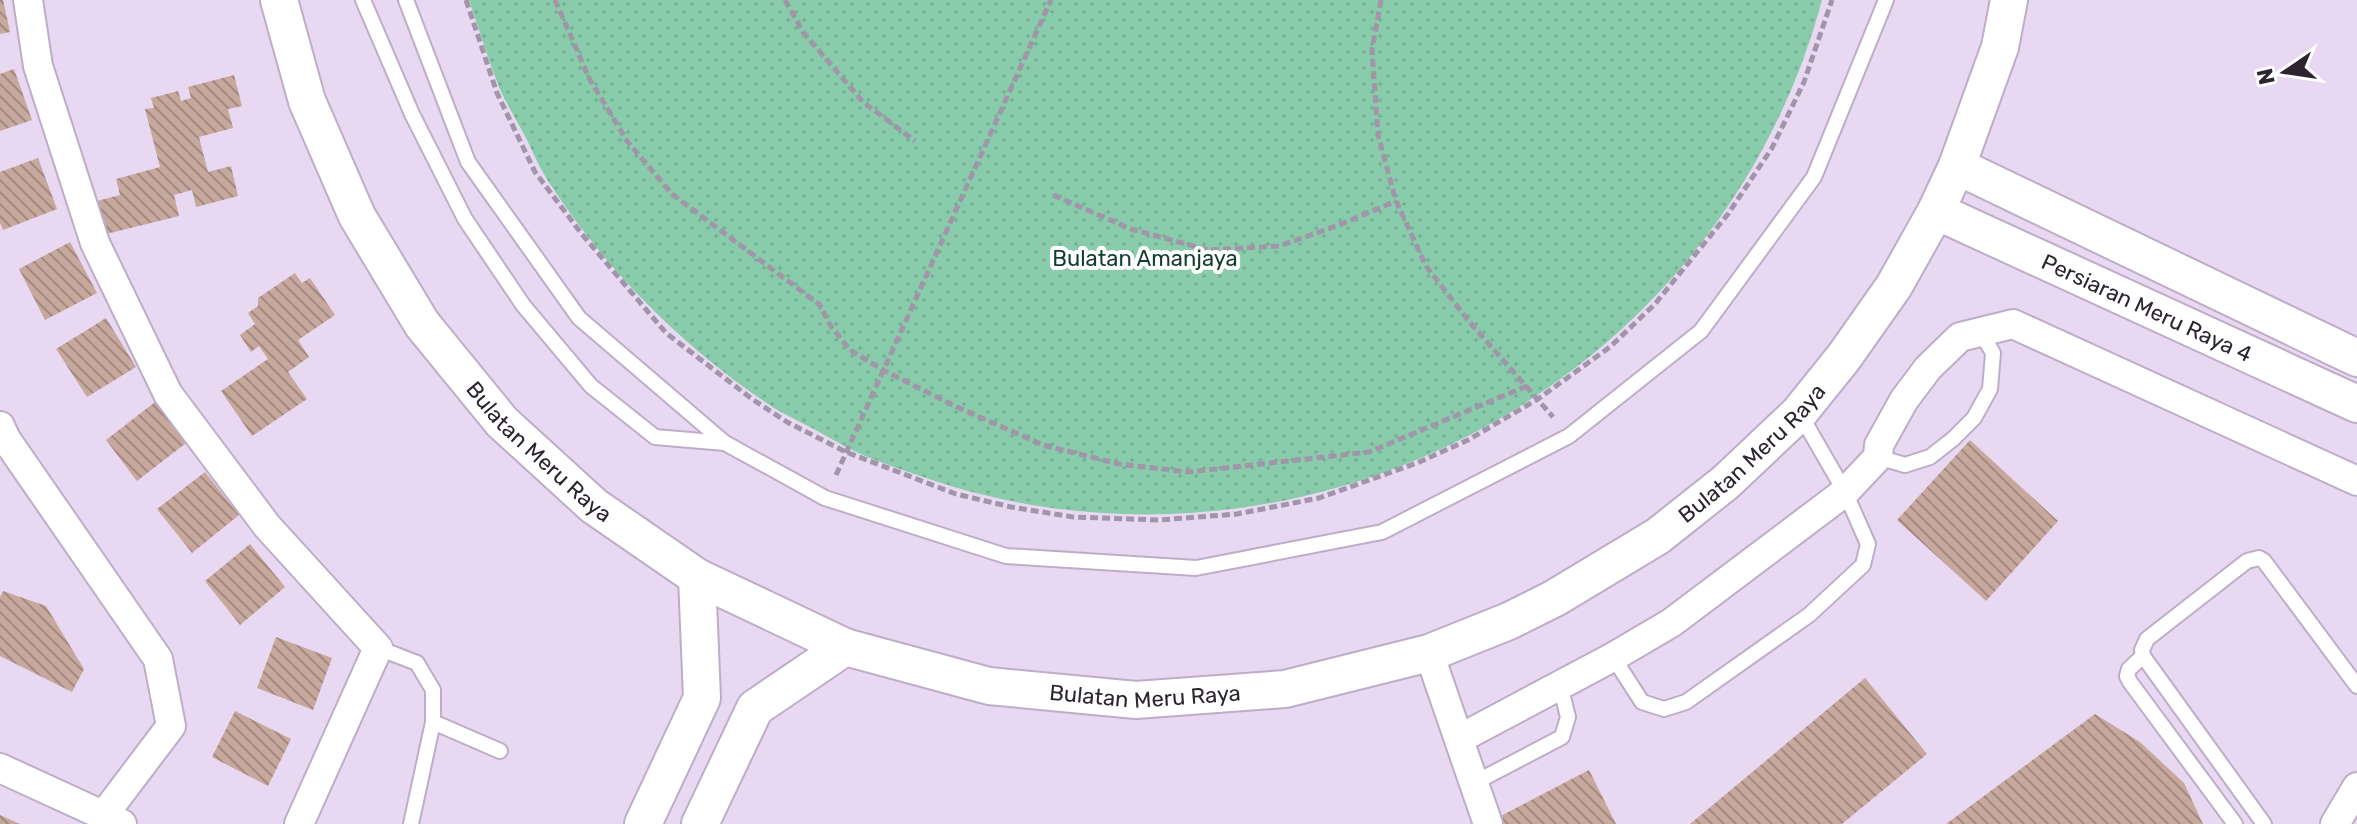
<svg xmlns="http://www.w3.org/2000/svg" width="2357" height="824" font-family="Rubik,sans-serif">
  <defs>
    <pattern id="park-dots" width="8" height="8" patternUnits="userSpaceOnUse" patternTransform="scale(2)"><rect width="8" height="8" fill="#88ccab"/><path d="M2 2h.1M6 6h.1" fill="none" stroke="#76af93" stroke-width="1.8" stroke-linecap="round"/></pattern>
    <pattern id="building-back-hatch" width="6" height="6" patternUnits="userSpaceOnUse" patternTransform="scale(2)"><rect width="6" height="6" fill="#c7a89d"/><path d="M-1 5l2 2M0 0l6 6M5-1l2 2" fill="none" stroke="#a28980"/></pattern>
  </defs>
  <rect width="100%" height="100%" fill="#e9d8f2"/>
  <path fill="url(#park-dots)" d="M469,0H1822C1718,389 1295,609 917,475C900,469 882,463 865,456C846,448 827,436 808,426C795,419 781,413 768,404C682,346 607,271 550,184C540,169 533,152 525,136C516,119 506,103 499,87C488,59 479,29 469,0Z"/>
  <g fill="url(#building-back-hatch)">
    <path d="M0,0H3L10,32L0,34Z"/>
    <path d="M14,69L32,120L0,131V74Z"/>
    <path d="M234,75L242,106L228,109L233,128L199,137L208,172L231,166L238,196L196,207L192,190L174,195L179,216L106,234L97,201L120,195L116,179L160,167L145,109L154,108L151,98L178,91L181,101L191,98L188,87Z"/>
    <path d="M38,158L57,209L3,230L0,223V172Z"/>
    <path d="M70,242L97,293L45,320L19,269Z"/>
    <path d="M295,273L302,283L310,278L335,315L298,340L309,357L288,372L307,399L252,436L221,391L268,359L259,346L251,352L240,335L255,324L248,313L258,306V298Z"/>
    <path d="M106,318L136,367L87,397L56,349Z"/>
    <path d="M155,402L186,443L137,481L106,440Z"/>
    <path d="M1970,440L2058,521L1986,601L1897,520Z"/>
    <path d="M205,472L239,515L192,553L157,509Z"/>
    <path d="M250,544L285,587L240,625L205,581Z"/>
    <path d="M3,591L46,606L84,669L72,692L0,656V597Z"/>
    <path d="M276,637L332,658L313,710L257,688Z"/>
    <path d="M1865,678L1927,754L1842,824H1690Z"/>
    <path d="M235,711L291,739L268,786L212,757Z"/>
    <path d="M2095,714L2140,742L2184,783L2203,824H1946Z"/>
    <path d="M1589,770L1616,824H1495L1493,820Z"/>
    <path d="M0,815L20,824H0Z"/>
  </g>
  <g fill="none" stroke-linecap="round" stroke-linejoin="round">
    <defs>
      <g id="service">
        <path d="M363,0L412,114L465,219L523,305L591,386L655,437L725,443"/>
        <path d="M406,0L468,162L579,318L725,443L825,498L1006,556L1196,568L1382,532L1569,436L1701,331L1814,177L1886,0"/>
        <path d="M1878,457L1905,465L1930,457L1953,439L1974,418L1990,389L1993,353L1980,331"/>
        <path d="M378,648L417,663L433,690V722"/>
        <path d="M2143,656L2264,824"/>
        <path d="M1613,657L1642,702L1664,709L1686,702L1809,615L1863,565L1868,544L1845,492L1800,414"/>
        <path d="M1474,783L1562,737L1568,717L1560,685"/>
        <path d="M411,824L433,722L500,751"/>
        <path d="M2235,824L2130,682L2127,676L2129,669L2143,656L2142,650L2147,639L2247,561L2259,558L2264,561L2357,686"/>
      </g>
      <g id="minor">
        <path d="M28,0L38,66L95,243L168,394L267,526L378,648L299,824"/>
        <path d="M0,426L6,439L158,659L171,726L103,816"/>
        <path d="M1429,653L1488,824"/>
        <path d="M1459,739L1613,657L1671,623L1845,492L1878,457L1879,445L1904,400L1928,368L1960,337L2013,324L2357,481"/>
        <path d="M0,768L122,824"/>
        <path d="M2335,824L2357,787"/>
      </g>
      <g id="tertiary">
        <path id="s1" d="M279,0L307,101L357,216L422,324L502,422L594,506L697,577L845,647L989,686L1136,700L1285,689L1429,653L1509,621L1555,598L1658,536L1726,482L1799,413L1844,357L1894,286L1936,211L1957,166L2000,47L2009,0"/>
        <path d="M1957,166L2357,358"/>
        <path id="s2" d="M1936,211L2357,404"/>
        <path d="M643,824L702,698L697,577"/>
        <path d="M700,824L755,708L845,647"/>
      </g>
    </defs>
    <use href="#service" stroke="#beadc6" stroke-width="18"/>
    <use href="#minor" stroke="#beadc6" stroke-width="32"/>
    <use href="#tertiary" stroke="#beadc6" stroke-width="40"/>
    <g stroke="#a295a9" stroke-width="5" stroke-dasharray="8 4" stroke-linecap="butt">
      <path d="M466,0L497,93L535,172L581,233L666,333L752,399L787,422L846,452L956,494L1011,507L1073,517L1159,520L1237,514L1319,498L1417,463L1468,440L1538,399L1610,347L1655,304L1728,214L1772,148L1804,82L1832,0"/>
      <path d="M555,0L589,78L627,141L672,194L820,305L830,325L850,350L883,370L957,407L1043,445L1119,464L1189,472L1369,452L1527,386"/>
      <path d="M785,0L803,32L863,102L915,141"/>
      <path d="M1381,0L1372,50L1378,135L1396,201L1426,266L1467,319L1553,417"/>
      <path d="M1053,195L1131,229L1208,250L1279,246L1339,225L1396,201"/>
      <path d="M836,475L1051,0"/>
    </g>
    <use href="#service" stroke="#fff" stroke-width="14"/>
    <use href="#minor" stroke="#fff" stroke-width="28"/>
    <use href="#tertiary" stroke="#fff" stroke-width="36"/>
  </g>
  <g text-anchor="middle" stroke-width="8" stroke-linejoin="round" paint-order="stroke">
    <g font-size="22" fill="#113d2b" stroke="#fff">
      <text x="1145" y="266">Bulatan Amanjaya</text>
    </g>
    <g font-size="22" fill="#2c252f" stroke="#fff">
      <text dy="8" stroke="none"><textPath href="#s2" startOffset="232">Persiaran Meru Raya 4</textPath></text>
      <text dy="8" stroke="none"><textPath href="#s1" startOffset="530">Bulatan Meru Raya</textPath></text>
      <text dy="8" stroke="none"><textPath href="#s1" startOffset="1874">Bulatan Meru Raya</textPath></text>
      <text dy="8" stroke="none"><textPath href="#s1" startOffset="1202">Bulatan Meru Raya</textPath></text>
    </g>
  </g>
  <g transform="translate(2285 72) rotate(257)" stroke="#ffffff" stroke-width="6" paint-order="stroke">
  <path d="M0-6L14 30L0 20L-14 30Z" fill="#2c252f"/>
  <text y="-12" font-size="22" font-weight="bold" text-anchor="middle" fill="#2c252f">N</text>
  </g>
</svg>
